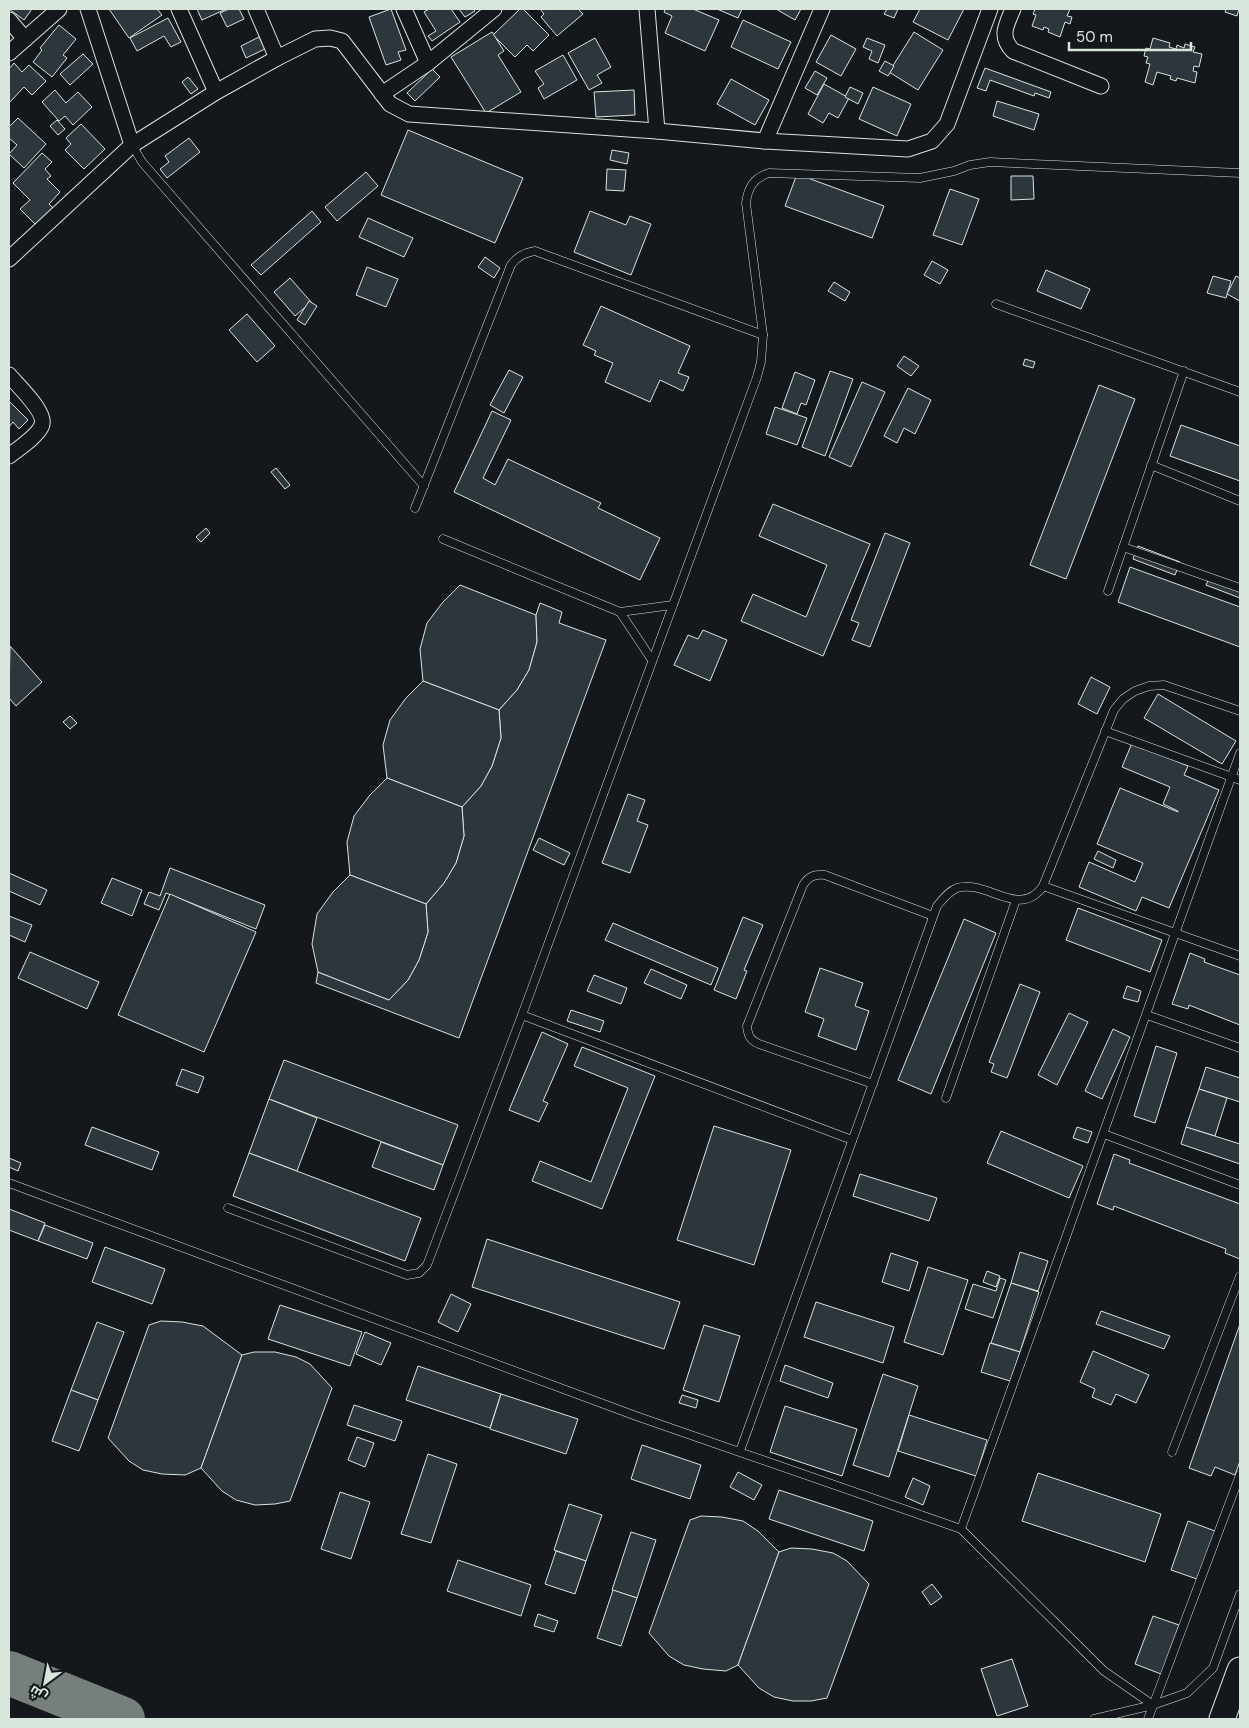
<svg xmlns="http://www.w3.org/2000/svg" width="1249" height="1728" font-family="'DM Sans',Cairo,sans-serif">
  <rect width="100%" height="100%" fill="#14181c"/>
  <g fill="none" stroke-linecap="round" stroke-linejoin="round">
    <path stroke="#767f7c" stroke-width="44" d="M9,1673L123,1719"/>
  </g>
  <g fill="#2c363c" stroke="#d8e6dc">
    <path d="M9,9H32L24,20Z"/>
    <path d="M109,9H157L162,15L129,38Z"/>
    <path d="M197,9H226L202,20Z"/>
    <path d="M229,9H239L244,19L227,27L220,13Z"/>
    <path d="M391,9L406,50L398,52L401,60L386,65L369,17Z"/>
    <path d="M429,9H451L460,22L432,41L428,36L436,31L424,12Z"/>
    <path d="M459,9H473L475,11L465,17Z"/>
    <path d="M520,9H523L549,35L533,51L527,45L515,57L493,35Z"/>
    <path d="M540,9H578L583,14L557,36L541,17L544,14Z"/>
    <path d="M665,9H693L719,20L705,51L665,33L672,16L664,12Z"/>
    <path d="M717,9H742L738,18Z"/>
    <path d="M776,9H801L795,20Z"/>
    <path d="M887,9H898L894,18L884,14Z"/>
    <path d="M920,9H964L948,40L913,22Z"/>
    <path d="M1035,9H1070L1067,16L1072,17L1070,24L1065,22L1060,37L1048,32L1049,29L1044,27L1043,30L1032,26L1036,15L1033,14Z"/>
    <path d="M1226,9H1239L1237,16L1225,12Z"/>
    <path d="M168,18L181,42L171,47L164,36L137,51L130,38Z"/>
    <path d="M743,20L791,42L778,69L731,47Z"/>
    <path d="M59,25L76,39L63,55L67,58L52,77L33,62L42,50L40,48Z"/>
    <path d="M492,32L504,51L498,55L521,92L486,113L451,57Z"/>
    <path d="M914,32L943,50L918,90L889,72Z"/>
    <path d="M831,35L856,49L841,76L816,62Z"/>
    <path d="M259,37L265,49L246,58L241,46Z"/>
    <path d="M595,38L611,67L597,75L602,83L589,90L568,53Z"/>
    <path d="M867,38L885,45L878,63L869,59L872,51L863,47Z"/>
    <path d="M1153,38L1170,43L1169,47L1176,49L1177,45L1184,48L1185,44L1195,47L1193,52L1202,54L1199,67L1194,66L1193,71L1197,72L1195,83L1177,78L1176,81L1170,79L1171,76L1157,72L1153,85L1145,82L1150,64L1146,63L1148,57L1144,56L1146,48L1150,49Z"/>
    <path d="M83,54L93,64L70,85L60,74Z"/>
    <path d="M563,55L577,80L544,99L538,88L544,84L535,71Z"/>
    <path d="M885,61L894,66L888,76L879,71Z"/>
    <path d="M14,63L22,72L29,65L46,81L32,95L24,87L9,103V69Z"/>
    <path d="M985,68L1051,92L1049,98L1035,93L1034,96L990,80L986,91L977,88Z"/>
    <path d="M432,69L440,77L415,101L407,93Z"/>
    <path d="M815,71L827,78L817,95L805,88Z"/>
    <path d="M188,77L198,89L191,94L182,82Z"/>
    <path d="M731,79L769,100L755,125L717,104Z"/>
    <path d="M824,84L849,98L838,118L829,113L823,123L808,114Z"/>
    <path d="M850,87L863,93L858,104L845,97Z"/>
    <path d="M873,87L911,104L897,136L859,119Z"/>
    <path d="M55,90L66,103L78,92L92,107L73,125L65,116L59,121L42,102Z"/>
    <path d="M634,90L635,115L596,117L594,92Z"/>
    <path d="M997,101L1039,114L1034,130L993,116Z"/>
    <path d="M18,118L46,144L24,168L9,154L17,145L9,138V127Z"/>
    <path d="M57,120L65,129L58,135L50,126Z"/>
    <path d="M81,124L105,149L84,169L65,150L71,144L66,138Z"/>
    <path d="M408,130L523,178L495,243L381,195Z"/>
    <path d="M189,138L200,152L167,178L160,169L169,162L165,156Z"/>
    <path d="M612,150L629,153L627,164L610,160Z"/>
    <path d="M42,153L52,162L45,169L51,176L47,179L60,192L49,204L53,208L36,225L20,209L30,200L13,183Z"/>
    <path d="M607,169L626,170L624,191L606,190Z"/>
    <path d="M366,172L378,186L337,221L325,207Z"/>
    <path d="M797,174L884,206L872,238L785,206Z"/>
    <path d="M1011,176H1033L1034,199L1011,200Z"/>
    <path d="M950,189L979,199L962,245L933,235Z"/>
    <path d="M312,211L321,222L261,275L251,265Z"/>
    <path d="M590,211L626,225L630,216L651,224L631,275L574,252Z"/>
    <path d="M368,218L413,238L404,257L359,237Z"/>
    <path d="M485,257L500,268L494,278L478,267Z"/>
    <path d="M932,261L948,270L940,284L924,275Z"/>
    <path d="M367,267L398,279L386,307L356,295Z"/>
    <path d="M1046,270L1090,289L1081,309L1037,291Z"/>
    <path d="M1213,276L1231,281L1226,298L1207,293Z"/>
    <path d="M1236,276L1240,278V301L1227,294Z"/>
    <path d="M290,278L311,302L295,316L274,292Z"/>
    <path d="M834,282L850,292L845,301L828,291Z"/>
    <path d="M309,301L317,306L305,325L297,320Z"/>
    <path d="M601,306L690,346L678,373L689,377L683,391L660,380L650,402L605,382L613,363L594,355L596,351L583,345Z"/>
    <path d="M247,314L275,346L257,362L229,330Z"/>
    <path d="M904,356L919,366L911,376L897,366Z"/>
    <path d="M1025,359L1035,362L1033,368L1023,365Z"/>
    <path d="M509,370L523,377L504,413L490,405Z"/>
    <path d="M830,371L853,379L825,456L802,447Z"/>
    <path d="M795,372L815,380L806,405L801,403L797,414L782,408Z"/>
    <path d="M862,382L885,392L851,467L829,457Z"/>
    <path d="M1099,385L1135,399L1066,579L1030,565Z"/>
    <path d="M908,388L931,400L915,434L904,428L897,443L884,436Z"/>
    <path d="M9,401L28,420L19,429L13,422L9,427Z"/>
    <path d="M775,407L807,418L797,445L766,434Z"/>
    <path d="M492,411L511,420L483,478L495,485L508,459L601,503L598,508L660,538L640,580L454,492Z"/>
    <path d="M1181,425L1240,446V481L1170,456Z"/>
    <path d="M276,468L290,485L285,489L271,472Z"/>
    <path d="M773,504L870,544L823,656L741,621L753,594L806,617L827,565L759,536Z"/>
    <path d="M206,528L210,533L201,542L196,537Z"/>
    <path d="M885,533L910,543L870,647L852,640L859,623L851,620Z"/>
    <path d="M1138,546L1180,562L1175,575L1133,559Z"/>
    <path d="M1130,567L1240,607V647L1118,602Z"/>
    <path d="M1211,574L1240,585V598L1206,585Z"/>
    <path d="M460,585L536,615L537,642L529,670L517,690L499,710L423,681L420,649L427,623L443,602Z"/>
    <path d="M540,603L562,612L559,623L606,640L459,1038L316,983L318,972L389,1000L408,980L419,960L428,932L426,904L444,883L456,863L464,836L462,807L481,786L492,766L501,738L499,710L517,690L529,670L537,642L536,615Z"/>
    <path d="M703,630L727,640L710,681L674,665L688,635L698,639Z"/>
    <path d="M10,646L42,682L16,706L9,698Z"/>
    <path d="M1091,677L1110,687L1097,714L1078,704Z"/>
    <path d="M423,681L499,710L501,738L492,766L481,786L462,807L387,778L383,745L390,720L406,698Z"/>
    <path d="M1158,694L1236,741L1222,764L1144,718Z"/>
    <path d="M70,716L77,723L70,729L63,722Z"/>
    <path d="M1132,743L1188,766L1184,775L1219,790L1169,908L1142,897L1136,911L1079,887L1089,862L1135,882L1143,863L1097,844L1120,788L1178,812V811L1163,804L1170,787L1122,767Z"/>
    <path d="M387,778L462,807L464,836L456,863L444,883L426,904L350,875L347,842L354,816L370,795Z"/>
    <path d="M628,794L645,800L637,821L648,825L630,873L602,863Z"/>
    <path d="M539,838L570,853L564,865L533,850Z"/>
    <path d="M1098,851L1116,860L1113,868L1094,859Z"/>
    <path d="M170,868L265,905L256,929L166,893L159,910L144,904L149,892L160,896Z"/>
    <path d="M9,873L47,890L40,905L9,891Z"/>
    <path d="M350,875L426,904L428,932L419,960L408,980L389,1000L318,972L312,944L317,914L333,892Z"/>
    <path d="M112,878L142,890L132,916L101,903Z"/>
    <path d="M170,894L256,932L204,1052L118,1015Z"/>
    <path d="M1078,908L1162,940L1150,972L1066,940Z"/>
    <path d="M9,916L32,925L25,942L9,935Z"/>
    <path d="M743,917L763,925L744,970L747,971L736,999L714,990Z"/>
    <path d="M964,919L996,933L931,1094L898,1080Z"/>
    <path d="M613,923L718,968L711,985L605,940Z"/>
    <path d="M30,952L99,982L87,1009L18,978Z"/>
    <path d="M1190,953L1205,959L1204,962L1240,975V1025L1189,1005L1188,1009L1172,1004Z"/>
    <path d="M820,968L863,983L855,1006L869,1011L856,1050L818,1036L824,1019L805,1012Z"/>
    <path d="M651,969L687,985L681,999L644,983Z"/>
    <path d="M594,975L627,988L621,1004L587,991Z"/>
    <path d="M1020,984L1040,992L1007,1078L991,1072L994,1064L989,1062Z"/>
    <path d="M1127,986L1141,991L1138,1002L1123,998Z"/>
    <path d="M571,1010L604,1021L600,1032L567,1021Z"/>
    <path d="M1069,1013L1088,1022L1057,1085L1038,1075Z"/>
    <path d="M1113,1029L1130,1037L1102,1099L1085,1091Z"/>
    <path d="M542,1032L568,1044L543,1101L548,1103L539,1122L509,1110Z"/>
    <path d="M1156,1046L1177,1053L1155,1123L1134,1116Z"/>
    <path d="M582,1047L655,1076L602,1209L532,1181L540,1161L591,1182L628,1088L574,1066Z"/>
    <path d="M284,1060L458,1125L443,1165L269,1099Z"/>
    <path d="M1206,1067L1240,1078V1102L1199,1089Z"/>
    <path d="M182,1069L204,1077L198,1093L176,1085Z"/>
    <path d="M1199,1089L1227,1098L1215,1136L1186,1127Z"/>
    <path d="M269,1099L317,1118L297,1171L249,1153Z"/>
    <path d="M714,1126L791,1150L754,1265L677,1240Z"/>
    <path d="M92,1127L159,1152L152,1170L85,1145Z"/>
    <path d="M1077,1127L1092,1132L1088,1143L1073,1138Z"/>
    <path d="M1186,1127L1240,1144V1164L1181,1144Z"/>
    <path d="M1001,1131L1083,1166L1069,1198L987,1163Z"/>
    <path d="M381,1142L443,1165L434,1190L372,1167Z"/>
    <path d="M249,1153L421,1218L405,1261L233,1196Z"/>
    <path d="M1114,1154L1130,1160L1129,1163L1240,1204V1259L1225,1253L1226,1249L1114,1206L1113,1210L1097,1204Z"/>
    <path d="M9,1158L21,1163L18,1171L9,1167Z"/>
    <path d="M860,1174L937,1198L929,1221L853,1196Z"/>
    <path d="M9,1209L45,1223L38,1241L9,1230Z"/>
    <path d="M45,1225L93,1243L87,1259L38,1241Z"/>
    <path d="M487,1239L680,1302L664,1349L472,1287Z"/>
    <path d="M105,1247L165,1269L152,1304L92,1282Z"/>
    <path d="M1020,1252L1048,1261L1038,1291L1011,1283Z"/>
    <path d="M891,1253L918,1262L909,1291L882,1282Z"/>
    <path d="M928,1267L968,1280L943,1355L904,1342Z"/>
    <path d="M987,1271L1000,1276L996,1287L983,1282Z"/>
    <path d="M1000,1278L1006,1280L993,1318L965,1309L973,1284L996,1291Z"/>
    <path d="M1011,1283L1039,1292L1020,1352L991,1343Z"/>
    <path d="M451,1294L471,1304L458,1332L438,1322Z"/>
    <path d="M816,1302L894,1327L883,1363L804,1337Z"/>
    <path d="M280,1305L362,1332L350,1366L268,1339Z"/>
    <path d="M1101,1311L1170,1336L1164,1349L1096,1324Z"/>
    <path d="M161,1321L182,1322L203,1326L242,1355L201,1468L185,1475L162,1474L143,1470L129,1461L108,1438L149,1325Z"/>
    <path d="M97,1322L124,1332L98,1400L71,1390Z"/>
    <path d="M1240,1324V1461L1235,1475L1215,1467L1211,1476L1189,1468Z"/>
    <path d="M704,1325L740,1336L719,1402L683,1390Z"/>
    <path d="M365,1332L391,1343L381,1365L356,1354Z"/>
    <path d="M990,1343L1020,1352L1010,1381L981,1372Z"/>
    <path d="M1093,1351L1149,1375L1136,1403L1116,1394L1111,1405L1092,1397L1095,1389L1080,1382Z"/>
    <path d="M254,1352H275L296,1357L310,1364L332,1388L290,1501L275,1504L255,1505L236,1500L222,1491L201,1468L242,1355Z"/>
    <path d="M785,1365L833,1383L828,1398L780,1381Z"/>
    <path d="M418,1366L501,1394L490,1428L406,1400Z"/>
    <path d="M883,1374L918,1386L889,1477L853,1465Z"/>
    <path d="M71,1390L98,1400L79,1451L52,1441Z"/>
    <path d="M501,1394L578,1419L566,1454L490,1429Z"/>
    <path d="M682,1395L698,1400L696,1408L679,1403Z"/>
    <path d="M354,1405L402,1421L395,1441L347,1425Z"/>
    <path d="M785,1406L857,1429L842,1476L770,1452Z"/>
    <path d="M909,1415L987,1440L976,1476L898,1451Z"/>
    <path d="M357,1437L374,1443L365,1467L348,1460Z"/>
    <path d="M642,1445L701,1465L690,1499L631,1479Z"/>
    <path d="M428,1454L457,1464L431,1543L401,1534Z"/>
    <path d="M738,1472L762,1485L754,1500L730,1487Z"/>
    <path d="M1038,1473L1161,1514L1145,1562L1022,1521Z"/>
    <path d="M913,1478L930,1486L923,1505L905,1497Z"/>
    <path d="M779,1490L873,1521L864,1551L769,1519Z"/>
    <path d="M340,1492L370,1502L351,1559L321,1549Z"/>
    <path d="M569,1504L602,1515L586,1561L554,1550Z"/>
    <path d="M701,1516L722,1517L743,1521L758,1531L779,1552L738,1665L726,1671L703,1669L684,1665L669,1656L649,1633L690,1520Z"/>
    <path d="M1188,1521L1215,1531L1197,1579L1171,1570Z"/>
    <path d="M631,1532L656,1540L637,1598L612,1590Z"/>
    <path d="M791,1548L812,1549L833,1553L847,1561L869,1584L827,1698L811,1701H793L774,1697L759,1688L738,1665L779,1552Z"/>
    <path d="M556,1551L586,1561L575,1594L545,1584Z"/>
    <path d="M458,1560L531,1585L521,1616L447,1591Z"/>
    <path d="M932,1584L942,1597L931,1605L922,1592Z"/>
    <path d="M613,1590L637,1598L621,1646L597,1638Z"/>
    <path d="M538,1614L558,1621L554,1632L534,1626Z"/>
    <path d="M1153,1616L1179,1625L1161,1674L1135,1664Z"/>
    <path d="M1012,1659L1028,1706L997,1716L981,1669Z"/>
  </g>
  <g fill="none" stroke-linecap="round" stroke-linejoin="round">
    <defs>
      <g id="service">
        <path d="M132,145L142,162L424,486"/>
        <path d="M996,304L1240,392"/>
        <path d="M1151,465L1240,501"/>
        <path d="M415,508L511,265C518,256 524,253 535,251L763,335"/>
        <path d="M443,539L620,612L673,605"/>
        <path d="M1123,547L1240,588"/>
        <path d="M1108,591L1184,371"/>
        <path d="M620,612L652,660"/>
        <path d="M1105,731L1240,780"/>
        <path d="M1043,886L1240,956"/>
        <path d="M522,1015L852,1140"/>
        <path d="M1147,1015L1240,1048"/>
        <path d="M873,1084L759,1044C750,1040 748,1036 747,1026L803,885C809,876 815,874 825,875L933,916"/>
        <path d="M946,1098L1016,900"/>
        <path d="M1104,1134L1240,1185"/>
        <path d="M9,1183L636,1416L961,1529L1104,1671L1153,1705"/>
        <path d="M228,1208L407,1275L419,1273L427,1265L522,1015L757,377L761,362L763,335L746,203C748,187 754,178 769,173L920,178L954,171L970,165L990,162L1240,173"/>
        <path d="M740,1451L937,906C943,899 949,891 957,888C987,879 1020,920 1043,886L1114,710L1123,699L1135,691L1149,686L1164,685L1240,711"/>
        <path d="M1172,1452L1240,1276"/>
        <path d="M961,1529L1240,753"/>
        <path d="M1094,1719L1153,1705L1187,1693L1213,1668L1240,1594"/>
        <path d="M1148,1719L1240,1475"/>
      </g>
      <g id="minor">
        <path d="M88,9L132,145"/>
        <path d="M179,9L216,92"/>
        <path d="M256,9L277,58"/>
        <path d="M404,9L428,63"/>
        <path d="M647,9L657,131"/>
        <path d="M1013,9C1006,26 999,36 1013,51L1101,86"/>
        <path d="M9,20L25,39"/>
        <path d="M9,53L59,9"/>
        <path d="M382,94L428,63L494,9"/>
        <path d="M765,141L822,9"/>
        <path d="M9,259L132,145L216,92L277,58L315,39L330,38L342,41L390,104L409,114L657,131L765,141L908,149L932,141L947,124L990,9"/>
        <path d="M9,375C17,385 49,414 41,427C36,437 18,449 9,456"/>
      </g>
      <path id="trunk" d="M1222,1719L1240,1670"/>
    </defs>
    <use href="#service" stroke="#d8e6dc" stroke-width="9"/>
    <use href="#minor" stroke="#d8e6dc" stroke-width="17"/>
    <use href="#trunk" stroke="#d8e6dc" stroke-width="27"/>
    <use href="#service" stroke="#14181c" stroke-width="8"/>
    <use href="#minor" stroke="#14181c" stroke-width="15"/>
    <use href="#trunk" stroke="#14181c" stroke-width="25"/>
  </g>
  <rect width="1249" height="1728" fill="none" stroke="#d8e6dc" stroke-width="20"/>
  <g transform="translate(45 1683) rotate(212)" stroke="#14181c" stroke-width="4" paint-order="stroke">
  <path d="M0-4L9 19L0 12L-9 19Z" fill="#d8e6dc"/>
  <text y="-8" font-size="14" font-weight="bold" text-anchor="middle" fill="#d8e6dc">ش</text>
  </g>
  <path d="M1069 42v8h122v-8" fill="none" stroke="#d8e6dc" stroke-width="2.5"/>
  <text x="1076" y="42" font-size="15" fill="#d8e6dc" stroke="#14181c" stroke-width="4" paint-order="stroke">50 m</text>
</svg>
